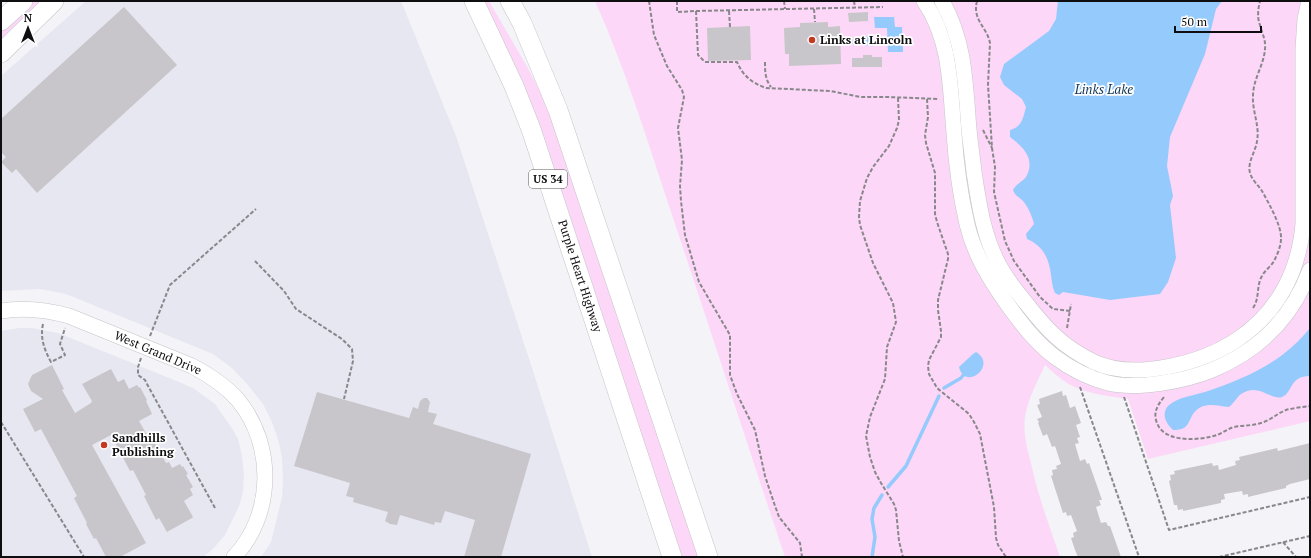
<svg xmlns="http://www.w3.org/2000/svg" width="1311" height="558" font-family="'PT Serif',serif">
  <rect width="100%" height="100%" fill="#f4f3f8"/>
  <g fill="#e7e7f2">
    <path d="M86,1H401L456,136L535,377L592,557H261L271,542L282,497L283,480L282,458L279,443L272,422L263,404L248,385L232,368L213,354L66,294L40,289L1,291V76Z"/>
    <path d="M19,328H32L58,333L179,382L193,388L215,404L233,430L238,439L242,456L244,475L243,492L240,504L225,535L213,549L203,557H1V331Z"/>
  </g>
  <g fill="#fdd7f8">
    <path d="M30,1H44L1,45V29Z"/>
    <path d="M483,1H489L529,70L551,114L699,557H680Z"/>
    <path d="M595,1H1310V421L1148,459L1128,399C1108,396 1085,394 1067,383C1059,378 1052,371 1045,365C1037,382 1028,399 1025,417C1023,433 1027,448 1031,463C1038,496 1049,525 1060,557H785C746,441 709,325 670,209C647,139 625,68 595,1Z"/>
  </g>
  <g fill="#95cafc">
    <path d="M1058,1H1222L1216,9L1205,54L1170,137L1167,166L1173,196L1170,205L1176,258L1168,282L1160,294L1110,300L1063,292L1059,295L1055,293C1052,287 1052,281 1051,275C1049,258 1043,246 1027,239L1026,234L1034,224C1032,216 1029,209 1024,202C1019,197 1015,196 1013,190C1016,184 1023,181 1026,177C1036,159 1023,147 1010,137V130C1022,127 1023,118 1026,107L1022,99L1004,85L1000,77L1004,64L1049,31L1056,19Z"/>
    <path d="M874,17H894L895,27H902L903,52H888L887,28H875Z"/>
    <path d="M862,36H873L874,46L852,44L853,39Z"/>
    <path d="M1310,328V376C1289,376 1293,393 1282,397C1271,401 1259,382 1241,394C1237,397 1234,403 1229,407C1219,406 1210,403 1201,407C1186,414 1194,431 1173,430C1166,424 1161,414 1168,406C1177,397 1196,395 1208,391C1247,378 1284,361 1310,328Z"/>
    <path d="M976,352C998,365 965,392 959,367L973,354Z"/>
  </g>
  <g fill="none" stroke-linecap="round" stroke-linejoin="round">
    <g stroke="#95cafc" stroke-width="3.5">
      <path d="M944,388L961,378L965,373"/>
      <path d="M888,487L906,466L939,396"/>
      <path d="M872,557L875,537L872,519L874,508L882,495"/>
    </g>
  </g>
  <g fill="#c8c6ca">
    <path d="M124,7L177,65L37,193L16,169L12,173L1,162L6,157L1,152V119Z"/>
    <path d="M868,12V21L849,22L848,13Z"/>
    <path d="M828,22V27L840,26L841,64L789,66V54H785L784,28L800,27V23Z"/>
    <path d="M750,26L751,60L708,61L707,28Z"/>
    <path d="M863,55H872V57H882V67H852V58H863Z"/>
    <path d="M52,365L64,389L62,390L75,413L91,403L92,401L82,384L111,369L118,382L124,379L129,389L137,385L139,388L140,387L147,400L146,401L152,414L139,421L151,442L153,440L166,463L169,462L172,468L180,464L182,467L183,466L188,474L186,475L193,487L190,489L193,495L184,501L193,517L192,518L167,532L159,518L156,520L144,496L146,495L133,470L130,471L111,435L92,445L146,543L120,557H106L96,538L94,539L86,524L87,523L74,498L77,496L41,429L35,432L23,409L43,399L31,391L28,384L32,375Z"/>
    <path d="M1062,391L1063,396L1066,395L1070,408L1075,406L1081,423L1076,425L1080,437L1077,438L1079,443L1075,444L1080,461L1085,459L1087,464L1089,463L1102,500H1099L1101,505L1096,507L1101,523L1106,522L1108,526H1110L1121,557H1078L1075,550L1071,538L1074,537L1073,533L1077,531L1071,515L1067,516L1066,512L1063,513L1051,476L1053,475L1052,470L1057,469L1056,466L1061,464L1055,446L1052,447L1047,434L1043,436L1038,423L1039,422L1037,419L1042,417L1037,405L1040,404L1039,399Z"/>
    <path d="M317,392L409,418L413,407L418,409L420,401L424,398H427L430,402L428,412L437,414L433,424L531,454L501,557H464L475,520L445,511L441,523L435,522L434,525L400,515L397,525L390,524L385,521L388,512L353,502L354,498L346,496L350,483L294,466Z"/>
    <path d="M1310,443V479L1290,484L1286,486V488L1248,497V494L1243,495L1242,491L1224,494L1225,499L1221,500V503L1183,511V509L1178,510L1177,505H1174L1169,481L1171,480L1170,475L1175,474L1174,471L1212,463L1213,466L1218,465L1219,470L1236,465L1235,461L1240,460L1239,457L1277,448L1278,451Z"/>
  </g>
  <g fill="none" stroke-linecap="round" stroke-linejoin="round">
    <defs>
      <g id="minor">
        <path d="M924,1C951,40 950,87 954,133C956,163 960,194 967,224C974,254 990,280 1008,305C1021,323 1036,343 1055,357C1071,369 1089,378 1108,383C1137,390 1185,381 1212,370C1260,350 1292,318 1310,270"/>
        <path d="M942,1C963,38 965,75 968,116C969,135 972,153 974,172C979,204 983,234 998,263C1005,277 1016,291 1026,303C1047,330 1063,347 1094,362C1135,381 1203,363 1238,339C1278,312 1299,271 1303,224V49L1305,19L1309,1"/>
        <path d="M1,311C25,307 47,310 69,316L192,366C209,375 225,385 238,400C275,445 274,515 234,557"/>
      </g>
      <g id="major">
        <path d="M474,1L514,86L531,129L672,557"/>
        <path d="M510,1L522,23L558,110L708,557"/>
        <path d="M1,21L23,1"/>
        <path d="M1,53L54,1"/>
      </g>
    </defs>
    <use href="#minor" stroke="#c4c4c8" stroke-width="16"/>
    <use href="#major" stroke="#c4c4c8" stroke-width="20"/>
    <g stroke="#88888b" stroke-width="2" stroke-dasharray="4 2" stroke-linecap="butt">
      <path d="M649,1L654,35L667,66L682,90L684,97L678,128L682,160L680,186L681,201L685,235L699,282L730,335V375L737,394L755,430L765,476L774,503L779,517L800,543L802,557"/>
      <path d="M677,1V12L696,11L698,55L705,62H737C743,76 752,83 766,88L830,91L861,97H887L939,99"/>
      <path d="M784,1L785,9"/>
      <path d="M854,1L855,8"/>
      <path d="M977,1C972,20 987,27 990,43L988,85L992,148L995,167L994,192L1005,241L1014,261L1040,297L1053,309L1070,311"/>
      <path d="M814,9L815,22"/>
      <path d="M696,11L883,7"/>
      <path d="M729,11L730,27"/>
      <path d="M765,62C765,71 765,79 771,87"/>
      <path d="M898,98L899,120L897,128L889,146L873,167L867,178L860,201L859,217L860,225L873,263L893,303L896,322L887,347L885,379L870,417L866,436L870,457L875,472L881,483L894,504L896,510L899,541L903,557"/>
      <path d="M927,99L928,117L925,135L926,143L935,173V214L937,222L948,254V259L938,300V310L941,331V337L929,360L928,366L929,374L937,388L969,414L974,422L980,434L994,507L996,538L998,545L1006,557"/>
      <path d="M983,130L992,148"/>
      <path d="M255,261L284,291L296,309L342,339L352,349L353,361L344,399"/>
      <path d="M1253,308C1260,298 1256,286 1262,276C1265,270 1272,266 1275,259C1278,253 1281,245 1281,239C1282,226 1268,202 1262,191C1258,185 1252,180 1250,173C1247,162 1256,151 1257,141C1260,126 1252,111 1253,96C1253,79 1264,65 1265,49C1266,40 1262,33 1260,25C1257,18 1258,9 1260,1"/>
      <path d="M43,324C40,338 44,349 51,362L65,355L60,344L65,328"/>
      <path d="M1067,328L1071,304"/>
      <path d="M150,336L170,285L256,209"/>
      <path d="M141,358L138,367V375L145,380L147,384L215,508"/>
      <path d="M1080,387L1139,557"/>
      <path d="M1124,397L1169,530L1310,497"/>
      <path d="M1164,397C1156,407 1152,415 1159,427C1169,443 1202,440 1217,435C1223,433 1227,429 1234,427C1244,425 1254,426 1264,422C1272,419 1278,413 1286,410C1293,408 1302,407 1310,406"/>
      <path d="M1,422L84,557"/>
      <path d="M1283,542L1296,557"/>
      <path d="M1219,557L1310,536"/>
    </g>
    <use href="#minor" stroke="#fff" stroke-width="15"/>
    <use href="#major" stroke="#fff" stroke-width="19"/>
  </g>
  <g fill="#c33820" stroke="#fff" stroke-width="1.5">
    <circle cx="812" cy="40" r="4"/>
    <circle cx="104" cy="445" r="4"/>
  </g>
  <g text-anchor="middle" stroke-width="3.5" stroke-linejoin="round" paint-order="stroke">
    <rect fill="#fff" stroke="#565658" stroke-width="1" x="529" y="170" width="38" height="18" rx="3"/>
    <g font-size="11" font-weight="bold" fill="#0e0e10">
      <text x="548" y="183">US 34</text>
    </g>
    <g font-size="12" font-weight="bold" fill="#0e0e10" stroke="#fff" text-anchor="start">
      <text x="820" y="44">Links at Lincoln</text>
      <text x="112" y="442">Sandhills<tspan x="112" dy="14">Publishing</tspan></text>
    </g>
    <g font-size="12" fill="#0e0e10" stroke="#fff">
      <text transform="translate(580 276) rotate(72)" y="4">Purple Heart Highway</text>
      <text transform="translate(158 353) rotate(23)" y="4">West Grand Drive</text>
    </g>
    <g font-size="13" font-style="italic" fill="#113858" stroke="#fff">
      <text x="1104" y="94">Links Lake</text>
    </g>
  </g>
  <rect width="1311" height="558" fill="none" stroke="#0e0e10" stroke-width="4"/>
  <g transform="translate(28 28)" stroke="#ffffff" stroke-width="3" paint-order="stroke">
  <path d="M0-3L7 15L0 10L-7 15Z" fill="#0e0e10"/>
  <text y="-6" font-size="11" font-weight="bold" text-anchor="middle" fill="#0e0e10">N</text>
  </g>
  <path d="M1175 26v6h86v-6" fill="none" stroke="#0e0e10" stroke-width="2"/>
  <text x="1181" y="26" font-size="12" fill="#0e0e10" stroke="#ffffff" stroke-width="3" paint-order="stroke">50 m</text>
</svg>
